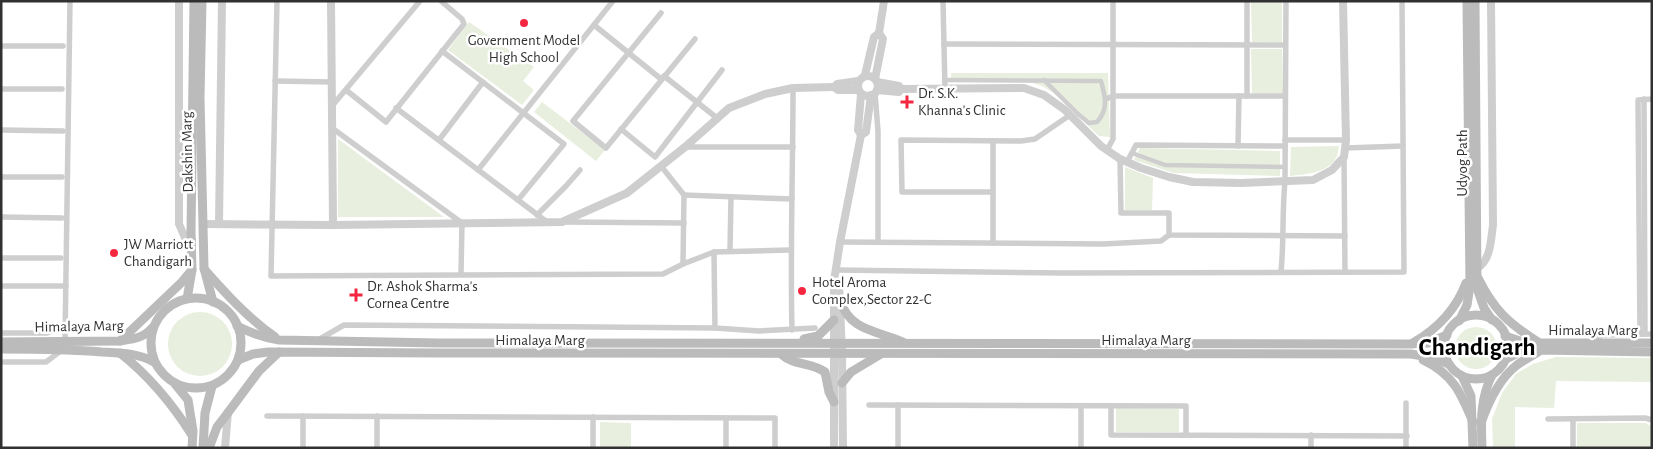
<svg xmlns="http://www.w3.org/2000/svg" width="1653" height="449" font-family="'Alegreya Sans',sans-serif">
  <rect width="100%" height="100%" fill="#fff"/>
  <g fill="#e8efde">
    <path d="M1251,1H1282V42H1252Z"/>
    <path d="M469,22L534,67L523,81L534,90L522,105L448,50Z"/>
    <path d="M1251,49H1282L1283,93H1252Z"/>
    <path d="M951,73H1108L1110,137L1099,136L1054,93L1042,86L1029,82L951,80Z"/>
    <path d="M542,102L605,150L596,161L534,112Z"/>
    <path d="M338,139L444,217H338Z"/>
    <path d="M1339,146C1338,150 1338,155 1336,158C1328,173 1305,174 1290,176L1291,147Z"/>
    <path d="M1140,148L1280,151V176L1174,173L1134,160Z"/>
    <path d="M1125,167L1153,178L1152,210H1125Z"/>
    <circle cx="200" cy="344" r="32"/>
    <circle cx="1476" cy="348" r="21"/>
    <path d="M1556,357L1652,358V382L1556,381L1554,408L1515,407V448H1493L1492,419L1502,393L1516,374L1533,364Z"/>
    <path d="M1116,408L1179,409V432H1116Z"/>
    <path d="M600,422L631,423V448H600Z"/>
    <path d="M1577,423H1646L1652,427V448H1577Z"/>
  </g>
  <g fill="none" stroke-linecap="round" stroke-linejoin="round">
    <g stroke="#cecece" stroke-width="4.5">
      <path d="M945,80L1101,81C1105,96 1109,109 1097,122L1089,123L1078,114L1044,80"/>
      <path d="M1132,153L1165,165L1285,167"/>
    </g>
    <g stroke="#cecece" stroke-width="5.5">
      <path d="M277,1L271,276L663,274L683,264L714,252L790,250"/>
      <path d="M943,1L945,89"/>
      <path d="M1247,1V96"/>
      <path d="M661,13L573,121L606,148L695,39"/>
      <path d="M594,25L661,79"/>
      <path d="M944,44L1285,45"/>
      <path d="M1,46H63"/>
      <path d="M442,51L564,144L518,200"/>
      <path d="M664,76L717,118"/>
      <path d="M275,81L332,82"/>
      <path d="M1,89H62"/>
      <path d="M346,90L386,122L464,24L462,19L441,1"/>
      <path d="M875,93L878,131V242"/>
      <path d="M1106,99L1113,96H1285"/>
      <path d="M1644,99L1645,334"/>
      <path d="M332,106L420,1"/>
      <path d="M396,108L547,222"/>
      <path d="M332,128L462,223L461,274"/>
      <path d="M621,129L655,157L722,70"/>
      <path d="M1,130L63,131"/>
      <path d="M439,140L483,82"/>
      <path d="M1285,140H1346"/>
      <path d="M1238,146L1239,96"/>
      <path d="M685,147H793"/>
      <path d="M1345,148L1403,146"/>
      <path d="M1107,150L1113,139V1"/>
      <path d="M1344,157L1345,272"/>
      <path d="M1120,159L1121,213H1169V235L1345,236"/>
      <path d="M1127,162L1136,145L1285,146"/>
      <path d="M661,166L684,195L683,264"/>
      <path d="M478,170L613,1"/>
      <path d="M1,177H62"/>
      <path d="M993,192H902L901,140L1021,141L1035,139L1070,115"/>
      <path d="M684,195L792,199"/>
      <path d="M537,215L566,186L580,170"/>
      <path d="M1,217L62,218"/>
      <path d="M564,222L684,223"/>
      <path d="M840,242L1103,244L1161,241L1169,235"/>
      <path d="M993,243V141"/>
      <path d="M730,250L731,197"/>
      <path d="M714,252L715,328"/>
      <path d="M1,258H61"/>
      <path d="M837,270L1062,273L1404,272L1402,1"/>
      <path d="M1281,272C1284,242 1282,212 1285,181L1286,1"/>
      <path d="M1,286H66"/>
      <path d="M792,330C790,249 793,169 793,88"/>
      <path d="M1,333H47L59,328H66"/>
      <path d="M1640,334L1638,100L1652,99"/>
      <path d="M318,340L344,325L715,328L759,331L815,328"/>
      <path d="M65,341L70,1"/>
      <path d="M1590,342L1603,335L1652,334"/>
      <path d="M1,362H46L62,350"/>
      <path d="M1406,403V448"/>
      <path d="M869,405L1186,406V435"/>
      <path d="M898,405V448"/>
      <path d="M1081,406V448"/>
      <path d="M1111,406V435L1407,436"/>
      <path d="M267,416L775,418V448"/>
      <path d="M303,416V448"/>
      <path d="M593,417V448"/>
      <path d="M1548,419L1645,418L1652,420"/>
      <path d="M377,448V416"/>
      <path d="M726,448V418"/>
      <path d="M1311,448V435"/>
      <path d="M1573,448V419"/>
    </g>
    <g stroke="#cecece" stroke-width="8">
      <path d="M179,1V224L186,240H192"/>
      <path d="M331,1L333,225"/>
      <path d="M879,33L884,1"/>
      <path d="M865,75L874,37L879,33L883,39L875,79"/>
      <circle cx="868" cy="86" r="10"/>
      <path d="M901,89L1024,88L1044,95L1065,110L1101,146L1120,159L1141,168L1169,177L1193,182L1241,183L1313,180L1332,170L1344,157L1346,140L1343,1"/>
      <path d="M858,90H838L834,87L837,84L858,81"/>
      <path d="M877,90L899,92L901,89L899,86L877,82"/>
      <path d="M861,94L858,130L861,135L866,132L871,95"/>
      <path d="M203,224L333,225L562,222L627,193L685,147L729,108L765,94L793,88L834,87"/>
      <path d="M219,224L222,1"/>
      <path d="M1477,268C1491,261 1491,238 1493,225L1491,1"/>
      <path d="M839,282L842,354L843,448"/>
      <path d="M225,448L228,412"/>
      <path d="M834,448V281L840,242L861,135"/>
    </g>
    <g stroke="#bbb" stroke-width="9">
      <path d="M202,1L200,98L204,268L213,302"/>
      <path d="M1475,1L1477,288L1484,308L1492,320"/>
      <path d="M204,269C226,294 248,318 275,337"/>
      <path d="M1478,278C1494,310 1508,323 1538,342"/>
      <circle cx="196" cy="343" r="45"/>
      <path d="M187,299L192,270L191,232L194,1"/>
      <path d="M840,300C849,331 878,331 903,342"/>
      <circle cx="1476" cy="347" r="32"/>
      <path d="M1459,321L1467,305L1470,286L1467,1"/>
      <path d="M237,326C251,333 264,338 279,340L439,343L1410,344L1428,343L1447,335"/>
      <path d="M1505,336L1520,341L1541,343H1652"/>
      <path d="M804,339L818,336L834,320"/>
      <path d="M120,341L182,282L192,270"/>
      <path d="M1,342L120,341C133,339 144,338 152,328"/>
      <path d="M1413,343C1437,329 1456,310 1466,283"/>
      <path d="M1,349C35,349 68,349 102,352C120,353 138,353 154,362"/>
      <path d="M120,353C148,375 173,405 192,435"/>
      <path d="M781,354C794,366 811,362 825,372L829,392L834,402"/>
      <path d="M1506,359L1520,352L1540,350L1652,352"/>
      <path d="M238,360L253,354L268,352L439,353L1411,354L1429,357L1449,364"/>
      <path d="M1423,360C1453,374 1461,393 1473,422"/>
      <path d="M1462,376L1471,396L1473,448"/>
      <path d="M842,383L851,372L881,354"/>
      <path d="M175,384L188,400L193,431L192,448"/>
      <path d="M1481,423C1488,403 1500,378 1517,365C1524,360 1531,356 1538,352"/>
      <path d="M203,448L205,413L212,386"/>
      <path d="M209,448L217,427L224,418L259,371L279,352"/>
      <path d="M1482,448C1481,421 1480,399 1492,375"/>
    </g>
  </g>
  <g fill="#f52640" stroke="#fff" stroke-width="2">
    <circle cx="524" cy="23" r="5"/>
    <path d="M904.5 94.5h5v5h5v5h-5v5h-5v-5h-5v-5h5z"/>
    <circle cx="114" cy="253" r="5"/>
    <circle cx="802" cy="291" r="5"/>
    <path d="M353.5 287.5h5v5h5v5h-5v5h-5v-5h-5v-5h5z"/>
  </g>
  <g text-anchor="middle" stroke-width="5" stroke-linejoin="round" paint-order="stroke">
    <g font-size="15" fill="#313131" stroke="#fff" text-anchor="start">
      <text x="524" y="45" text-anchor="middle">Government Model<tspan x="524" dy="17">High School</tspan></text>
      <text x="918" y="98">Dr. S.K.<tspan x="918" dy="17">Khanna's Clinic</tspan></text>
      <text x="124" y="249">JW Marriott<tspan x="124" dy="17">Chandigarh</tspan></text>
      <text x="812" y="287">Hotel Aroma<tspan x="812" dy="17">Complex,Sector 22-C</tspan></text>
      <text x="367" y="291">Dr. Ashok Sharma's<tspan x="367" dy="17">Cornea Centre</tspan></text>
    </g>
    <g font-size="15" fill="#313131" stroke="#fff">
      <text transform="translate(187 152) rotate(-91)" y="5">Dakshin Marg</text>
      <text transform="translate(1462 163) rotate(-90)" y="5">Udyog Path</text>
      <text transform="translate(79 326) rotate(-1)" y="5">Himalaya Marg</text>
      <text x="1593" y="335">Himalaya Marg</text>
      <text x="540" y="345">Himalaya Marg</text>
      <text x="1146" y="345">Himalaya Marg</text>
    </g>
    <g font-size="25" font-weight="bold" fill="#000" stroke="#fff">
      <text x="1477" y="355">Chandigarh</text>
    </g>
  </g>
  <rect width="1653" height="449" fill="none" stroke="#313131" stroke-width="5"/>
</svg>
